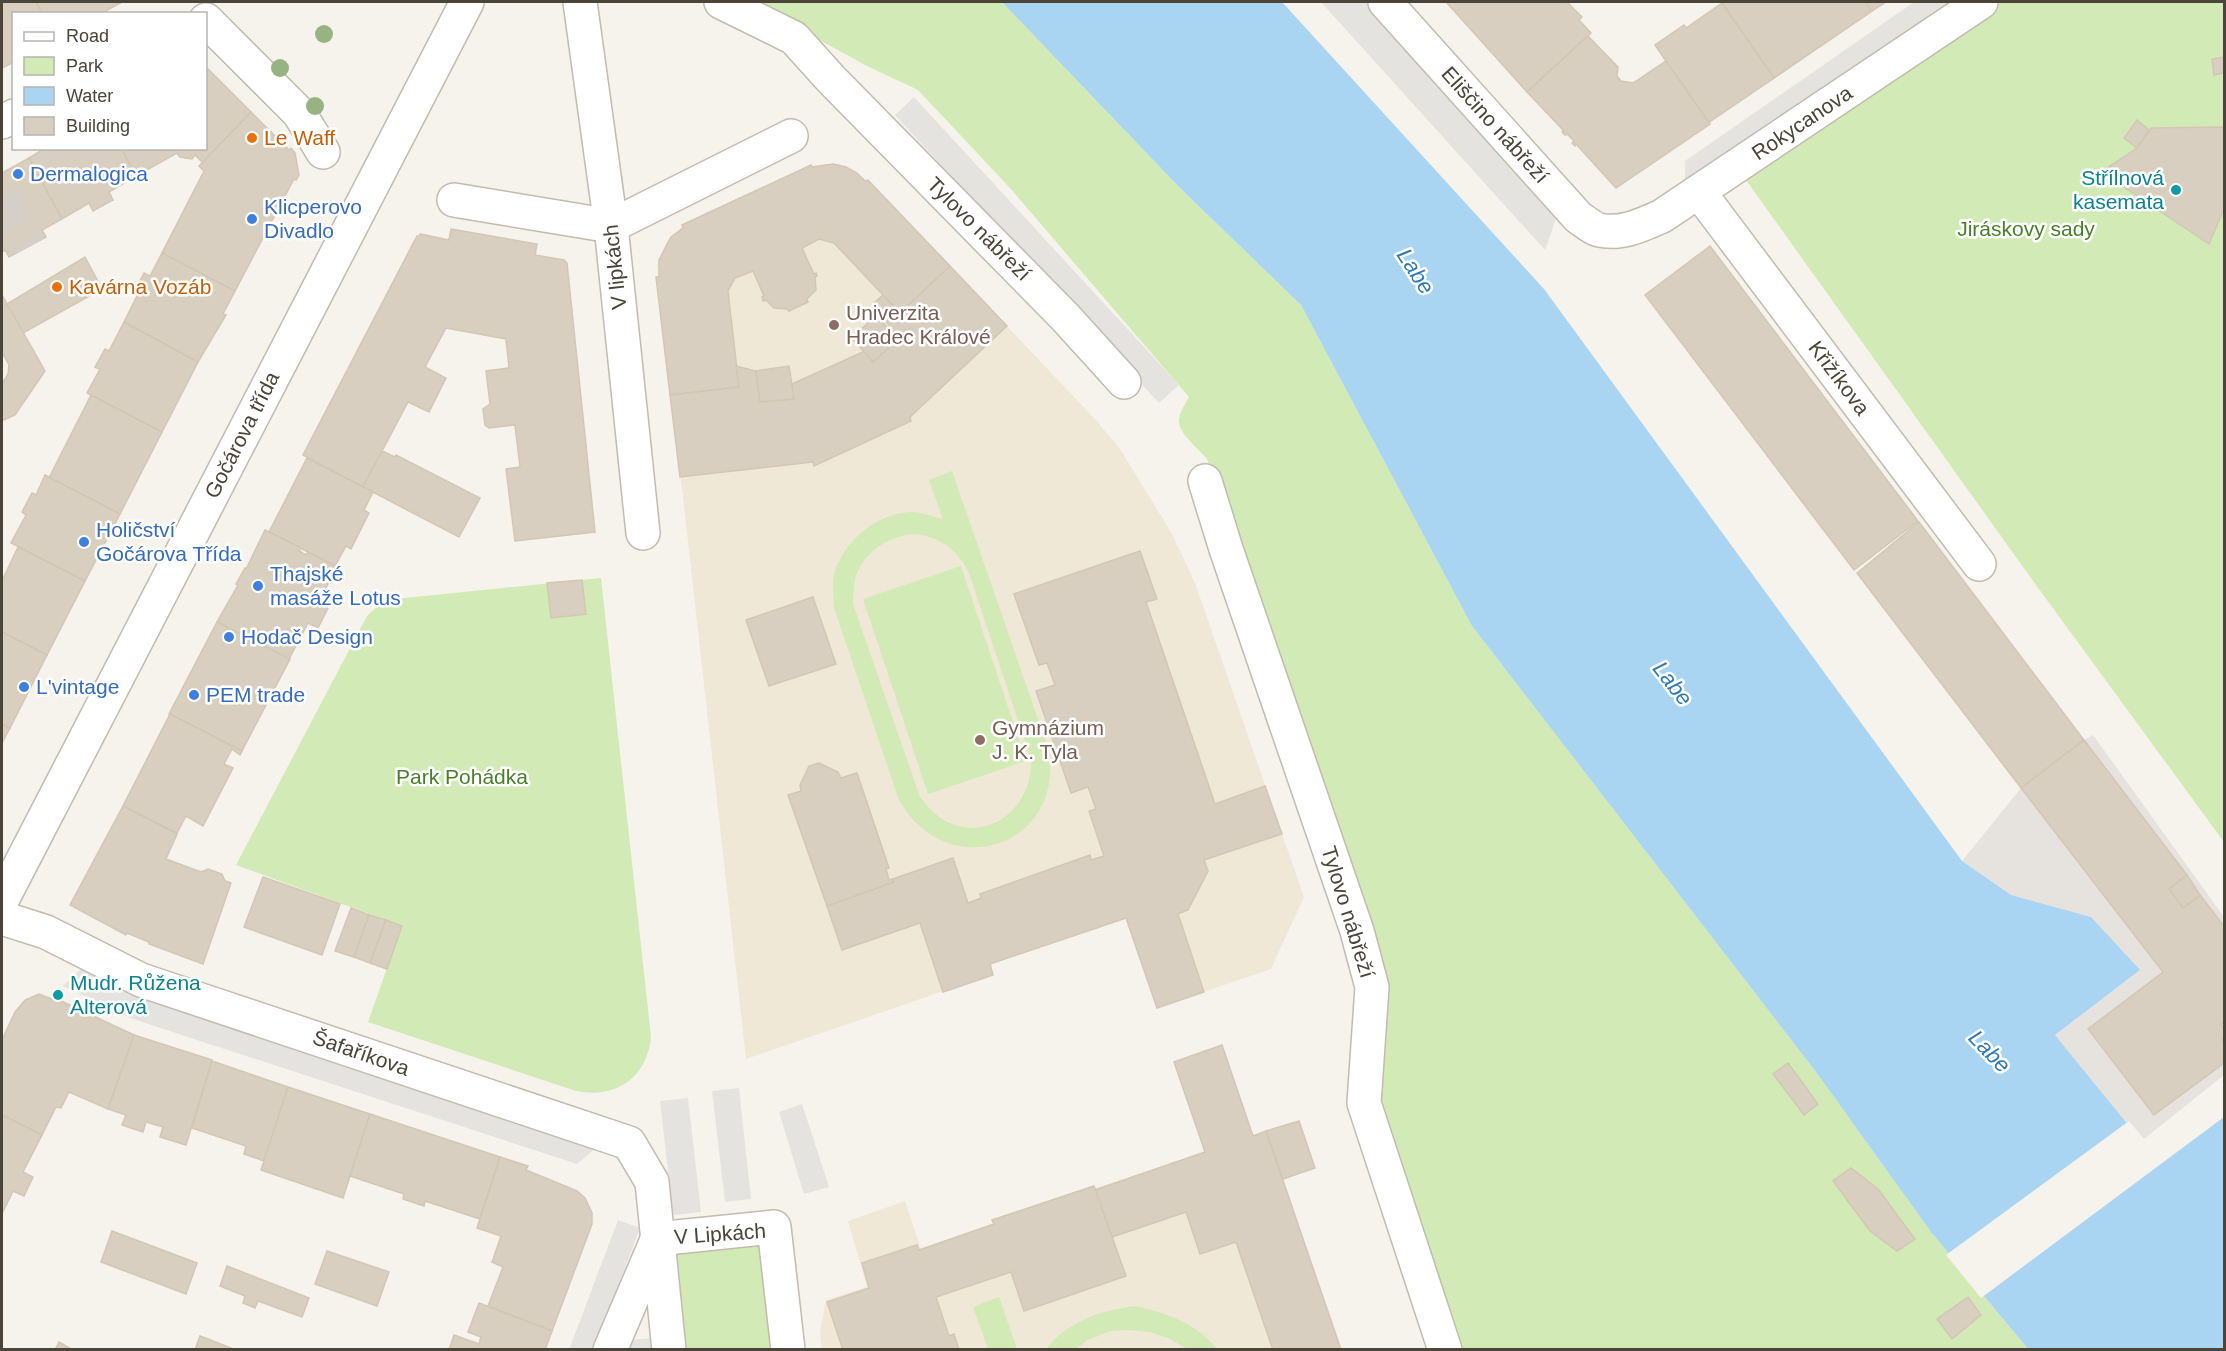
<svg xmlns="http://www.w3.org/2000/svg" width="2226" height="1351" font-family="Helvetica,sans-serif">
  <rect width="100%" height="100%" fill="#f6f3ec"/>
  <path fill="#e6e2dd" d="M2093,735L2224,917V1078L2143,1143L2055,1035L2139,971L2091,917L2011,895L1962,861L2021,788L2084,740Z"/>
  <g fill="#efe8d6">
    <path d="M833,164L846,167L857,173L865,181L868,180L1094,418L1120,449L1171,532L1195,583L1304,897L1271,969L1157,1008L1126,918L991,963L993,974L746,1059L657,265L666,243L684,225L811,165L812,167Z"/>
    <path d="M1222,1045L1253,1136L1299,1121L1315,1168L1283,1179L1342,1349L822,1350L820,1332L826,1300L867,1287L848,1221L905,1201L921,1249L993,1224L992,1220L1094,1185L1096,1188L1205,1152L1174,1062Z"/>
  </g>
  <g fill="#d2eab5" fill-rule="evenodd">
    <path d="M749,2H1002L1180,188L1301,305L1472,626L1816,1072L1931,1232L2028,1349H1458L1372,1102L1385,970L1207,459C1199,449 1177,433 1179,419C1180,411 1186,403 1189,397L1010,188L918,90L869,67Z"/>
    <path d="M2002,2H2224V842L2036,585L1746,180Z"/>
    <path d="M952,471L1049,751C1064,848 947,885 899,800L834,608C834,597 832,585 834,575C842,542 877,513 911,512C922,512 933,517 943,519L929,480ZM915,534C942,538 957,549 969,573L1031,760C1033,807 988,845 944,820C934,814 927,806 920,797L853,604C854,596 853,587 855,580C862,552 888,536 915,534Z"/>
    <path d="M961,566L1026,761L928,794L863,599Z"/>
    <path d="M601,578L651,1037C647,1078 616,1099 576,1091L368,1022L402,926L236,865L367,616L389,596L395,599Z"/>
    <path d="M762,1243L773,1349H681L670,1250Z"/>
    <path d="M999,1297L1017,1349H988L973,1307Z"/>
    <path d="M1134,1306C1167,1313 1196,1323 1217,1349H1187L1168,1338L1150,1332L1128,1330L1111,1331L1088,1340L1075,1349H1046C1068,1321 1100,1311 1134,1306Z"/>
  </g>
  <g fill="#e5e3e0">
    <path d="M1321,2H1368L1558,213L1545,250Z"/>
    <path d="M1914,2H1960L1685,193V161Z"/>
    <path d="M914,97L1179,385L1159,403L895,115Z"/>
    <path d="M82,968L596,1148L577,1164L133,1019L63,986Z"/>
    <path d="M739,1088L751,1199L725,1202L712,1091Z"/>
    <path d="M688,1098L701,1212L673,1215L660,1101Z"/>
    <path d="M802,1104L829,1187L804,1194L779,1112Z"/>
    <path d="M618,1220L640,1228L594,1349L569,1350Z"/>
    <path d="M655,1338V1349H628L627,1340Z"/>
  </g>
  <path fill="#a9d4f2" d="M1002,2H1282L1544,289L1962,861L2011,895L2091,917L2140,970L2055,1035L2143,1143L2224,1078V1349H2028L1931,1232L1816,1072L1472,626L1301,305L1180,188Z"/>
  <path fill="#f6f3ec" d="M2224,1075V1117L1981,1298L1946,1255L2129,1121L2144,1139Z"/>
  <g fill="#d8cfc1" stroke="#d3c7b4" stroke-width="1.5">
    <path d="M2,2H36L43,14H14V62L2,68Z"/>
    <path d="M36,2H122L100,14H43Z"/>
    <path d="M1449,2H1567L1582,17L1579,20L1591,33L1527,92L1447,3Z"/>
    <path d="M1724,2H1865L1872,11L1774,78L1722,3Z"/>
    <path d="M1865,2H1886L1872,11Z"/>
    <path d="M1722,3L1774,78L1708,123L1655,45L1684,25L1686,28Z"/>
    <path d="M1588,36L1618,67L1617,76L1621,81L1633,83L1666,61L1710,124L1616,188L1576,144L1575,146L1572,143L1574,141L1567,134L1565,135L1562,132L1564,131L1527,92Z"/>
    <path d="M2224,57V73L2214,75L2212,59Z"/>
    <path d="M206,67L251,112L203,163L195,155L192,159L180,157L177,153L136,176L121,148H206Z"/>
    <path d="M251,112L289,150L291,148L295,153L299,175L296,180L294,179L235,291L162,253L204,171L199,166Z"/>
    <path d="M2137,120L2149,130L2137,148L2124,138Z"/>
    <path d="M2224,127V209L2209,244L2101,172L2137,148L2151,128Z"/>
    <path d="M45,148H121L136,176L109,192L113,200L93,211L89,203L62,219L29,158Z"/>
    <path d="M29,158L62,219L42,230L46,237L9,257L5,250L2,252V173Z"/>
    <path d="M833,164L846,167L857,173L865,181L868,180L950,266L900,313L834,243L819,239L802,248L814,274L816,273L817,276L815,277L816,290L807,299L808,302L789,311L787,309L774,308L766,300L763,301L762,297L764,296L753,271L735,278L728,291L739,387L670,395L656,277H659V260L671,237L683,228L682,225L811,165L812,167Z"/>
    <path d="M451,229L537,244L535,255L564,260L567,263L595,532L515,541L506,469L520,467L515,425L489,428L485,425L483,409L490,404L486,371L509,368L506,339L446,328L425,367L446,378L429,412L408,402L363,487L303,455L417,236H420V234L449,240Z"/>
    <path d="M1710,246L1918,521L1854,570L1645,295Z"/>
    <path d="M162,253L235,291L223,314L226,315L198,362L124,322L138,294L134,292L144,273L150,276Z"/>
    <path d="M85,257L102,289L23,333L7,304Z"/>
    <path d="M950,266L1007,326L910,417L911,421L814,466L813,462L680,477L670,395L739,387L736,366L756,371L760,402L794,399L790,385L792,384L865,351L873,362L898,339L874,303L883,295L900,313Z"/>
    <path d="M2,295L45,371L15,415L4,420L2,416V384L8,374L9,365L2,352Z"/>
    <path d="M877,316L898,339L873,362L851,337Z"/>
    <path d="M124,322L198,362L162,432L87,393L100,369L95,367L105,349L109,351Z"/>
    <path d="M789,366L794,399L760,402L756,371Z"/>
    <path d="M91,395L162,432L120,514L49,478Z"/>
    <path d="M382,451L395,457L396,455L480,498L459,537L363,487Z"/>
    <path d="M307,458L373,492L364,510L369,513L351,549L346,546L335,566L269,532Z"/>
    <path d="M45,475L120,514L85,581L11,543L26,515L22,512L32,493L36,495Z"/>
    <path d="M1919,522L2084,740L2021,788L1857,573Z"/>
    <path d="M265,530L301,548L299,551L306,555L308,552L337,567L318,603L328,608L318,628L308,623L289,659L217,622L238,585L236,584L245,568L246,569Z"/>
    <path d="M18,547L85,581L47,655L2,632V581Z"/>
    <path d="M1140,551L1157,599L1146,602L1215,804L1265,786L1282,834L1204,860L1208,871L1188,910L1178,914L1204,992L1157,1008L1126,918L990,964L993,975L943,992L920,923L842,950L827,906L894,882L893,879L953,858L968,903L981,898L980,894L1090,855L1091,860L1104,856L1089,811L1096,809L1088,787L1071,793L1036,691L1055,685L1047,663L1039,665L1014,594Z"/>
    <path d="M582,580L586,614L551,618L547,583Z"/>
    <path d="M813,597L836,664L769,686L746,620Z"/>
    <path d="M217,622L290,659L242,751L169,714Z"/>
    <path d="M2,632L47,655L10,728L2,724Z"/>
    <path d="M170,714L242,751L240,755L232,749L224,764L233,768L203,826L186,816L177,833L123,806Z"/>
    <path d="M2,724L10,728L2,743Z"/>
    <path d="M2084,740L2187,875L2169,889L2183,908L2200,895L2224,926V1022L2221,1024L2224,1029V1038L2222,1040L2224,1044V1063L2154,1115L2088,1029L2163,972L2021,788Z"/>
    <path d="M819,763L838,772L841,778L857,773L889,868L886,869L889,880L893,879L894,882L827,906L788,795L801,791L800,785L809,766Z"/>
    <path d="M123,806L177,834L166,859L201,872L208,869L222,874L225,881L231,883L203,964L149,944V942L127,933L126,935L70,905Z"/>
    <path d="M2187,875L2200,895L2183,908L2169,889Z"/>
    <path d="M263,877L340,904L322,955L244,927Z"/>
    <path d="M351,908L369,915L354,957L335,951Z"/>
    <path d="M369,915L386,920L370,963L354,957Z"/>
    <path d="M386,920L402,926L387,969L370,963Z"/>
    <path d="M39,994L57,1001V999L134,1035L108,1109L69,1092L61,1108L56,1107L42,1135L2,1115V1040L15,1012L25,1000Z"/>
    <path d="M134,1035L212,1060L186,1145L160,1137L163,1127L146,1122L143,1132L122,1125L126,1115L108,1109Z"/>
    <path d="M1222,1045L1253,1136L1266,1131L1341,1350H1273L1236,1242L1200,1254L1186,1212L1112,1237L1095,1190L1205,1152L1174,1062Z"/>
    <path d="M212,1061L288,1087L264,1161L244,1154L246,1146L192,1128Z"/>
    <path d="M1788,1063L1818,1104L1804,1115L1773,1074Z"/>
    <path d="M288,1087L370,1114L343,1198L261,1170Z"/>
    <path d="M370,1114L500,1157L480,1219L425,1201L424,1206L403,1199L404,1194L350,1176Z"/>
    <path d="M2,1115L42,1135L23,1172L33,1177L24,1196L13,1191L2,1214Z"/>
    <path d="M1299,1121L1315,1168L1283,1179L1266,1131Z"/>
    <path d="M500,1157L528,1166L526,1170L577,1191L585,1198L592,1213V1224L552,1331L488,1306L503,1267L492,1262L501,1236L477,1228Z"/>
    <path d="M1851,1168L1878,1189L1915,1239L1897,1251L1870,1231L1833,1181Z"/>
    <path d="M1094,1186L1126,1276L1024,1311L1011,1272L936,1297L949,1336L954,1334L959,1350H843L827,1302L869,1288L862,1263L917,1245L919,1250L994,1224L992,1220Z"/>
    <path d="M112,1231L197,1263L186,1294L101,1262Z"/>
    <path d="M327,1251L389,1272L377,1306L315,1284Z"/>
    <path d="M227,1266L309,1298L302,1317L258,1301L255,1308L243,1303L245,1296L220,1286Z"/>
    <path d="M1968,1297L1981,1315L1952,1339L1937,1319Z"/>
    <path d="M479,1303L552,1331L545,1350H449L454,1335L479,1344L481,1337L468,1332Z"/>
    <path d="M200,1336L236,1350H195Z"/>
    <path d="M59,1342L73,1350H55Z"/>
  </g>
  <g fill="none" stroke-linecap="round" stroke-linejoin="round">
    <path stroke="#d4d0c8" stroke-width="33" stroke-dasharray="33 16" stroke-linecap="butt" d="M2,197L29,247"/>
    <defs>
      <g id="minor">
        <path d="M580,2L611,226L643,533"/>
        <path d="M721,2L794,38L831,79L1065,317L1124,382"/>
        <path d="M1385,2L1578,217C1584,221 1592,228 1599,230C1621,235 1642,225 1662,216L1981,2"/>
        <path d="M206,20L299,113L323,152"/>
        <path d="M2,122L14,116"/>
        <path d="M1699,192L1979,564"/>
        <path d="M454,200L611,226L791,136"/>
        <path d="M1205,481L1226,549L1357,931L1372,987L1364,1103L1445,1350"/>
        <path d="M2,900L467,2"/>
        <path d="M2,918L46,932L141,980L629,1143L652,1182L669,1350"/>
        <path d="M657,1239L774,1227L788,1350"/>
        <path d="M610,1350L657,1240"/>
      </g>
    </defs>
    <use href="#minor" stroke="#c2bbae" stroke-width="36"/>
    <use href="#minor" stroke="#fff" stroke-width="33"/>
  </g>
  <g fill="#97b381">
    <circle cx="324" cy="34" r="9"/>
    <circle cx="280" cy="68" r="9"/>
    <circle cx="315" cy="106" r="9"/>
  </g>
  <g fill="#e8710a" stroke="#fff" stroke-width="2">
    <circle cx="252" cy="138" r="6"/>
    <circle cx="57" cy="287" r="6"/>
  </g>
  <g fill="#3f7fe0" stroke="#fff" stroke-width="2">
    <circle cx="18" cy="174" r="6"/>
    <circle cx="252" cy="219" r="6"/>
    <circle cx="84" cy="542" r="6"/>
    <circle cx="258" cy="586" r="6"/>
    <circle cx="229" cy="637" r="6"/>
    <circle cx="24" cy="687" r="6"/>
    <circle cx="194" cy="695" r="6"/>
  </g>
  <g fill="#0f9aa8" stroke="#fff" stroke-width="2">
    <circle cx="2176" cy="190" r="6"/>
    <circle cx="58" cy="995" r="6"/>
  </g>
  <g fill="#8d6e63" stroke="#fff" stroke-width="2">
    <circle cx="834" cy="325" r="6"/>
    <circle cx="980" cy="740" r="6"/>
  </g>
  <g text-anchor="middle" stroke-width="5" stroke-linejoin="round" paint-order="stroke">
    <g font-size="21" fill="#4b4439" stroke="#fff">
      <text transform="translate(1802 123) rotate(-34)" y="7">Rokycanova</text>
      <text transform="translate(1495 125) rotate(48)" y="7">Eliščino nábřeží</text>
      <text transform="translate(979 229) rotate(45)" y="7">Tylovo nábřeží</text>
      <text transform="translate(615 267) rotate(-96)" y="7">V lipkách</text>
      <text transform="translate(1839 378) rotate(53)" y="7">Křižíkova</text>
      <text transform="translate(242 435) rotate(-63)" y="7">Gočárova třída</text>
      <text transform="translate(1348 912) rotate(73)" y="7">Tylovo nábřeží</text>
      <text transform="translate(361 1053) rotate(19)" y="7">Šafaříkova</text>
      <text transform="translate(720 1234) rotate(-4)" y="7">V Lipkách</text>
    </g>
    <g font-size="21" fill="#c56008" stroke="#fff" text-anchor="start">
      <text x="264" y="145">Le Waff</text>
      <text x="69" y="294">Kavárna Vozáb</text>
    </g>
    <g font-size="21" fill="#366cbe" stroke="#fff" text-anchor="start">
      <text x="30" y="181">Dermalogica</text>
      <text x="264" y="214">Klicperovo<tspan x="264" dy="24">Divadlo</tspan></text>
      <text x="96" y="537">Holičství<tspan x="96" dy="24">Gočárova Třída</tspan></text>
      <text x="270" y="581">Thajské<tspan x="270" dy="24">masáže Lotus</tspan></text>
      <text x="241" y="644">Hodač Design</text>
      <text x="36" y="694">L'vintage</text>
      <text x="206" y="702">PEM trade</text>
    </g>
    <g font-size="21" fill="#0d838f" stroke="#fff" text-anchor="end">
      <text x="2164" y="185">Střílnová<tspan x="2164" dy="24">kasemata</tspan></text>
      <text x="70" y="990" text-anchor="start">Mudr. Růžena<tspan x="70" dy="24">Alterová</tspan></text>
    </g>
    <g font-size="21" fill="#4a7f2a" stroke="#fff">
      <text x="2026" y="236">Jiráskovy sady</text>
      <text x="462" y="784">Park Pohádka</text>
    </g>
    <g font-size="21" fill="#785e54" stroke="#fff" text-anchor="start">
      <text x="846" y="320">Univerzita<tspan x="846" dy="24">Hradec Králové</tspan></text>
      <text x="992" y="735">Gymnázium<tspan x="992" dy="24">J. K. Tyla</tspan></text>
    </g>
    <g font-size="22" font-style="italic" fill="#2e7ab2" stroke="#fff">
      <text transform="translate(1416 271) rotate(57)" y="8">Labe</text>
      <text transform="translate(1673 683) rotate(52)" y="8">Labe</text>
      <text transform="translate(1990 1051) rotate(46)" y="8">Labe</text>
    </g>
  </g>
  <rect width="2226" height="1351" fill="none" stroke="#4b4439" stroke-width="6"/>
  <rect x="12" y="12" width="195" height="138" fill="#ffffff" stroke="#b7b4b0" stroke-width="1.5"/>
  <rect x="24" y="32" width="30" height="9" fill="#ffffff" stroke="#b7b4b0" stroke-width="1.5"/>
  <text x="66" y="42" font-size="18" fill="#4b4439">Road</text>
  <rect x="24" y="57" width="30" height="18" fill="#d2eab5" stroke="#b7b4b0" stroke-width="1.5"/>
  <text x="66" y="72" font-size="18" fill="#4b4439">Park</text>
  <rect x="24" y="87" width="30" height="18" fill="#a9d4f2" stroke="#b7b4b0" stroke-width="1.5"/>
  <text x="66" y="102" font-size="18" fill="#4b4439">Water</text>
  <rect x="24" y="117" width="30" height="18" fill="#d8cfc1" stroke="#b7b4b0" stroke-width="1.5"/>
  <text x="66" y="132" font-size="18" fill="#4b4439">Building</text>
</svg>
